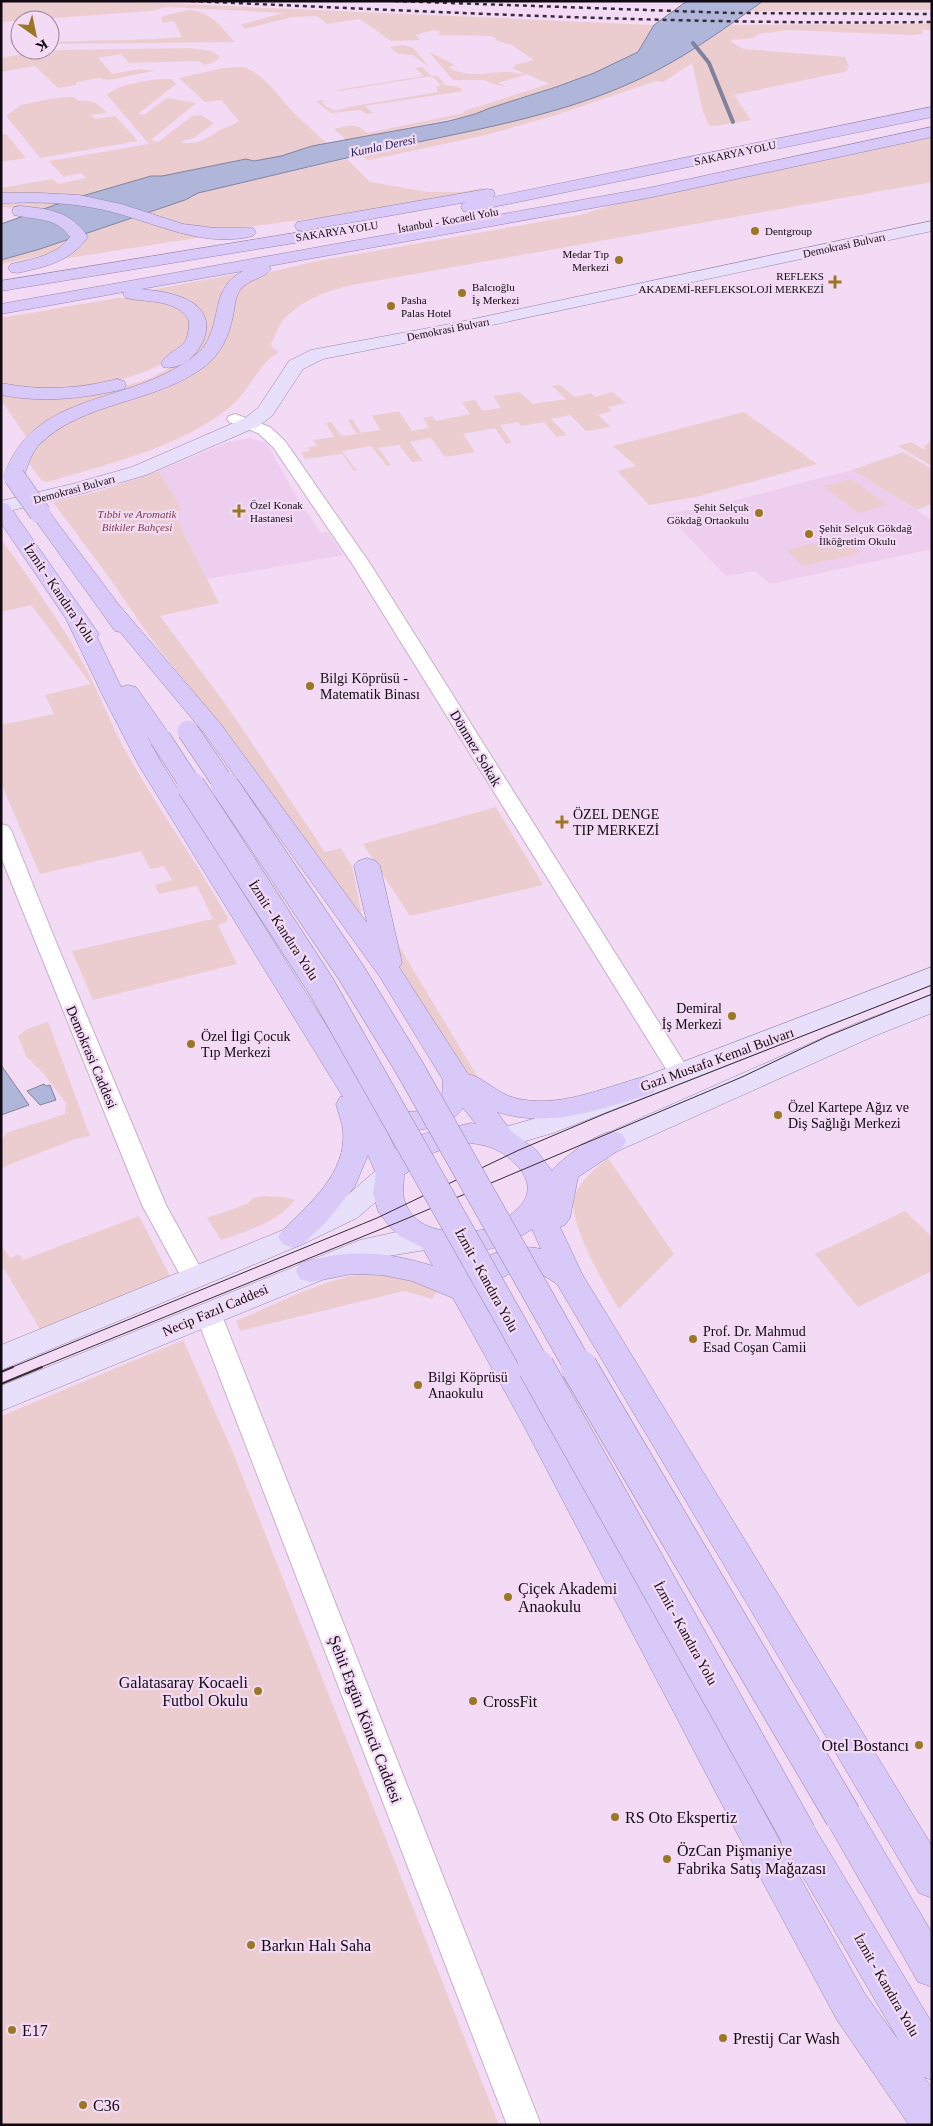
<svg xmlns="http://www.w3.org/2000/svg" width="933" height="2126" font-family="'Times New Roman',serif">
  <rect width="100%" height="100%" fill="#f3daf5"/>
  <g fill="#edceee">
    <path d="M250,438L267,443L293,491L321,533L328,532L343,555L207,579L175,516L158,471L228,442Z"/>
    <path d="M852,470L932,520V549L770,584L755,571L726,576L666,514L713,506Z"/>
  </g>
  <g fill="#eccdcf">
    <path d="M1,1H116L654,25L638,52L594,73L475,114L346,140L334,129C347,125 358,123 367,133L464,113V111L549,84L527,74L498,83L507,87L493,84L484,80H453L429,52L455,65L448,67C466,78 483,73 502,72C509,71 517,74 525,74L512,68L516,66L514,65L534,60L512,45L494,40L497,39L492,36L438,35L440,31L433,30L416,35L420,40L391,41L360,19L327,24L317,16L292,17L245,29L240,25L283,13L167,7L151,11L1,22Z"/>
    <path d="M864,1L932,2V10L750,11L761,2Z"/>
    <path d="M188,10C212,12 219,25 235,42L50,44V42C94,40 138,41 182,37L174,21L163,23L161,18L163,16Z"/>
    <path d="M932,24V30H922V34L913,35L787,30L759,34L754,38L731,40L733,43L744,49L845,57L849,67H846L848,71L734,95L751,120L715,126L709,125L703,112L692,63L663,82L656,81L556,115L486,135L370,160L365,159L361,155L518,120L587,100L651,74L696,48L730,25Z"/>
    <path d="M404,45L413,48L430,68L413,55L398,54L390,47Z"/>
    <path d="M189,48L211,51L219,56V58L212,63L204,65L199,61L129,63L121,54L98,58L112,74L141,69L154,71L108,80L99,78L77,82L76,85L58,88L35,66L1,72V58L36,52L63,50Z"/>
    <path d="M243,67C266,74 279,98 295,114C305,124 316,133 326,143C300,148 273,164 246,159L162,176H151L79,197L1,195V188L52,179L59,184L86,178L81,173L64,177L49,161L149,144L107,95C117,84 152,79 167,79H171L176,84L138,114L144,115L167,98L196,103L151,140L158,142L192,116L201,115L214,123L194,138L183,141L182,143C201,144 205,139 220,130C226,127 233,125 239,121L221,100L205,102L179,78L224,68Z"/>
    <path d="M422,67L430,75L438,76L445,85L459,87L463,91L365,106L373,113L366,114L361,110L331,113L316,101L325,100L322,102L325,106L336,111L349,107L438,92L436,87L441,85L432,76L339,91L337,90L424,76L415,68Z"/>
    <path d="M73,97L79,101C92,100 98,103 107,113L91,115L95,119L115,116L138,141L40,158L7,117V115L21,105L55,98Z"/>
    <path d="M6,134L26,158L1,162V135Z"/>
    <path d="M932,137V182L358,284C331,289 303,299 284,319C278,325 276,336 271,343L272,347L279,352C258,364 249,392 229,408C178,448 108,464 47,482L42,481L30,465L29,458L37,444L66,423L195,371L236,290L258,275L312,262L579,215L616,204Z"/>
    <path d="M347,159L370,182L428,192H461L482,188L484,190L354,213L232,229L188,226L148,212L185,200L198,193Z"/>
    <path d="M1,201L66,202L44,210L1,207Z"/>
    <path d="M135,217L215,235L62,259L83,245L87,233Z"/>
    <path d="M67,241L57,250L50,254L1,264V260Z"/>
    <path d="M240,273L223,287L210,341L187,365L36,431L27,438L1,400V394L116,389L151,378L183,361L203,339L206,332V319L203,313L195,306L146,291Z"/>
    <path d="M117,298C142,298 205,299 186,339C181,350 166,362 155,367C128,380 89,389 59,390C40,390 20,386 1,385V318Z"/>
    <path d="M560,385L575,397L591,393L595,397L612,392L626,403L608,407L612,411L598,415L611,427L586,431L570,415L551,419L567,435L556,437L544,422L521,426L518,422L500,425L512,443L506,444L495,428L463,434L475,452L445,457L431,438L410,442L423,461L412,462L399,445L378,448L391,465L387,466L371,446L342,451L357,471H354L342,454L304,459L302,452L310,451L308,447L317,446L313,440L334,437L326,423L331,422L341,436L357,434L348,420L352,419L361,433L380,430L372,416L399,411L412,431L429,428L423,418L432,416L436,421L470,414L462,402L475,400L483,411L501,408L493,396L519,392L533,404L566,399L552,386Z"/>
    <path d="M744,412L817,464L696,497L649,505L617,471L636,466L613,446Z"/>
    <path d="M932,440V466L898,446L911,442L925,450L924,446Z"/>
    <path d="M903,452L932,469V504L917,510L852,470Z"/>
    <path d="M158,471L177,501L181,512L175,516L219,603L160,616L229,709L325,852L341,848L352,866L364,926L243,754L152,640L108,576L53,502L100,491Z"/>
    <path d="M852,479L887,505L858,513L823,486Z"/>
    <path d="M841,537L860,553L803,566L786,550Z"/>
    <path d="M1,539C30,579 59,620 83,663C100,694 112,728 130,759C161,813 197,863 228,918L227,922L218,925L237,964L93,1000L72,951L213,919L197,886L159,894L155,885L172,880L164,866L150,869L141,851L40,874L1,783V725L54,714L45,695L91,684L31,605L1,612Z"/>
    <path d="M496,807L543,885L410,916L363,844Z"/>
    <path d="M393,936L480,1081L466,1072L407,981L398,963Z"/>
    <path d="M48,1022L90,1136L75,1139L1,1168V1142L6,1133L65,1114L66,1103L44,1074L26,1056L18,1036L27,1029Z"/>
    <path d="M608,1158L674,1254L619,1309C606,1288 568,1223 574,1199C579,1181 595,1169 608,1158Z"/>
    <path d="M264,1196L283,1197L295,1200C277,1223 248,1230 221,1240L207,1218L247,1204L253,1198Z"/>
    <path d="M905,1211L932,1237V1271L858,1307L815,1254Z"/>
    <path d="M139,1216L170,1276L40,1329L4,1269L1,1270V1245L10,1258L19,1254L23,1260Z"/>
    <path d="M370,1273C394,1276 417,1279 437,1292L432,1299L404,1291L240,1331L236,1321C279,1303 324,1278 370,1273Z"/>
    <path d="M183,1340L232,1450L499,2125H1V1416Z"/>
  </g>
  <g fill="#afb6d9" stroke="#80829d">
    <path d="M687,1H763C727,27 691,53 652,73C563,118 463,131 368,153C311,166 254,180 198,193L185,200L40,249L1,260V224L72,199L151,176H162L246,159L254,161L281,156L312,146L449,121L475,114L490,108L556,87L594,73L638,52L654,25Z"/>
    <path d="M1,1065L29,1105L1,1115Z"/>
    <path d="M44,1084L46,1086L50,1085L56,1100L40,1105L27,1091Z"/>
  </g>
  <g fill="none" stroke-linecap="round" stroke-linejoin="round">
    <path stroke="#80829d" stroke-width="4" d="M693,43L709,63L733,122"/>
    <defs>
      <g id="minor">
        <path d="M235,414L270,427L285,441L371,565L690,1072L687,1077L679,1079L671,1077L353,565L273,447L258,433L229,422L227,419L229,416Z"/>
        <path d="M1,824L8,826L11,830L56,942L166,1205L206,1278L203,1284L194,1287L185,1284L142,1205L1,857Z"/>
        <path d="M208,1304L217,1307L221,1313L541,2125H507L195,1313L199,1307Z"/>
      </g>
      <g id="major">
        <path d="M932,221V231L450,334L323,359L303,369L272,416L259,426L146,475L84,493L1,513V501L72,484L132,467L245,418L258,408L289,361L311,350L450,324Z"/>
        <path d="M932,967V985L553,1133L501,1148L491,1145L487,1138L491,1131L533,1119Z"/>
        <path d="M932,995V1013L872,1037L600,1159L590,1162L580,1159L576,1152L580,1145L852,1025Z"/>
        <path d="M390,1164L400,1167L404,1174L400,1181L357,1218L303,1244L1,1370V1345L283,1230L337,1204L380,1167Z"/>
        <path d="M433,1229L444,1233L448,1240L444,1247L376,1258L1,1411V1386L360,1240L401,1231Z"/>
      </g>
      <g id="highway">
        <path d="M932,107V117L469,212L463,211L461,207L463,203L467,202L303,231L297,230L295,226L297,222L303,221L487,189L493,190L495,194L493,197Z"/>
        <path d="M932,127V137L648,198L269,266L271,269C264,279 248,279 240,290C235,297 235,307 233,316C229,336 221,354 204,367C155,404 81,401 38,446C29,456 28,470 21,480L14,482L7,480L4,476C32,393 121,405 184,363C192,358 202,351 206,343C222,316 211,288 243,271L141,289C158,291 178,293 193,303C226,324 191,374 163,367L161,363C174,344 189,353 189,321C177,298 146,303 126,298L123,294L124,292L1,314V304L648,188Z"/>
        <path d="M1,193H40L79,195L121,204L183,224L215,228H253L256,232L253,236C201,249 153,221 104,210C70,202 36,202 1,203Z"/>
        <path d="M20,206C49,209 71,211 88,237C70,262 45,267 17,273L11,272L8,268L11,264C32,259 56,256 70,237C57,217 35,220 14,215L12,211L14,207Z"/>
        <path d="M325,228L331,229L334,233L331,237L1,291V281Z"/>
        <path d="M117,379L124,381L126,385L124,389C82,399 43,403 1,395V383C41,391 78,389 117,379Z"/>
        <path d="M1,502L8,504L99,634L97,637L121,687L128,685L136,687L172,738L168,743L160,745L152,743L147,736L162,764L377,1106C398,1112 426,1118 442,1097L443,1080L380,977L204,733L120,632L115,631L30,513L33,509L40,507L47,509L119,605L220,723L367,923L354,866L358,861L367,858L376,861L380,866L402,963L399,967L468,1074C485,1078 498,1094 515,1098C558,1109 602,1088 643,1077L653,1079L657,1086L653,1093C601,1109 551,1129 497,1112L511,1131L536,1150L552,1171C560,1160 596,1133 611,1132C614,1131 618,1133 622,1134L626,1141L622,1148L578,1177L570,1218L565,1225L560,1227L582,1274L932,1846V1898L919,1893L557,1284L534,1269L516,1270L496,1281L486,1301L550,1414L784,1849L865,1994L899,2041L785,1846L779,1834L785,1822L798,1817L811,1822L932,2023V2080L924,2077L932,2088V2125H909L837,2020L758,1873L524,1426L453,1298L412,1281L382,1275L352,1274L311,1282L300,1279L296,1271L300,1263C349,1249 385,1251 433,1266L422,1247L401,1237L391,1228L378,1211L373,1193L376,1174L368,1155L355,1186L326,1222L303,1244L293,1248L283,1244L278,1237L283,1230C310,1203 347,1173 343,1130C342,1121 338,1113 336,1104L340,1097H343L138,764L102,694L66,619L1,523ZM463,1108L476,1124L471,1123C452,1128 407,1134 395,1149L386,1129C411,1134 448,1129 463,1108ZM471,1143C492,1146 505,1151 520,1169C536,1190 525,1205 506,1218C501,1221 496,1226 490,1228C465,1235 420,1235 407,1207C401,1196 404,1185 404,1174L407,1173L418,1159L438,1151ZM532,1229L541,1249C517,1243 482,1252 469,1274L456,1252C485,1254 508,1245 532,1229Z"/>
        <path d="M843,1800L856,1804L932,1933V1987L918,1982L830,1828L825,1816L830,1804Z"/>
      </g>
    </defs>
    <use href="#minor" stroke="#c7afc9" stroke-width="2"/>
    <use href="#major" stroke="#9386a8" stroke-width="1"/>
    <use href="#highway" stroke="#9386a8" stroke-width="1"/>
    <use href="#minor" fill="#fff" fill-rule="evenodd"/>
    <use href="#major" fill="#e8dffb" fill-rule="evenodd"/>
    <use href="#highway" fill="#d9c9f8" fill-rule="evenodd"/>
    <g stroke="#382d39" stroke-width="1">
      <path d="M10,1368L377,1218L519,1150L604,1114L932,985"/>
      <path d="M39,1368L401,1221L742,1077L828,1036L932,994"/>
    </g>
    <g stroke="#382d39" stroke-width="2">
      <path d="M1,1372L13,1367"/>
      <path d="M1,1384L42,1367"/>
    </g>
    <g stroke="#382d39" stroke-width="2.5" stroke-dasharray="4 4" stroke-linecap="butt">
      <path d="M191,1C438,12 685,25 932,22"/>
      <path d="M395,1L731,13L932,14"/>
    </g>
    <defs>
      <g id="highway-bridge-far2">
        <path d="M14,476L40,513"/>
        <path d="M188,731L226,787"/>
        <path d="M160,738L192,787"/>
      </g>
      <g id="highway-bridge-far1">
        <path d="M191,786L321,986L537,1368"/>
        <path d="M225,786L352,974L409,1067L579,1368"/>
      </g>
      <g id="highway-bridge">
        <path d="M536,1367L798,1834"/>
        <path d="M579,1367L843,1816"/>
      </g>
    </defs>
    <use href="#highway-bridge-far2" stroke="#9386a8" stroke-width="22" stroke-linecap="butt"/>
    <use href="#highway-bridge-far1" stroke="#9386a8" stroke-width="29" stroke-linecap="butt"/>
    <use href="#highway-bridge" stroke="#9386a8" stroke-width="37" stroke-linecap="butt"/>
    <use href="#highway-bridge-far2" stroke="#d9c9f8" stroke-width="21"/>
    <use href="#highway-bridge-far1" stroke="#d9c9f8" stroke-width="28"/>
    <use href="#highway-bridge" stroke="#d9c9f8" stroke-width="36"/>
  </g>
  <g fill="#9a7722" stroke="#f3daf5" stroke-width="2">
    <circle cx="755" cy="231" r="5"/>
    <circle cx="619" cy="260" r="5"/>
    <path d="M832.5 274.5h5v5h5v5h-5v5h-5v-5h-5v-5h5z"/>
    <circle cx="462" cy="293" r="5"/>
    <circle cx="391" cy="306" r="5"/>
    <path d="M236.5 503.5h5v5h5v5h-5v5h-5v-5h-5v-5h5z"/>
    <circle cx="759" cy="513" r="5"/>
    <circle cx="809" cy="534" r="5"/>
    <circle cx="310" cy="686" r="5"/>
    <path d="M559.5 814.5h5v5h5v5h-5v5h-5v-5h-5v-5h5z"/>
    <circle cx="732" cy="1016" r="5"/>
    <circle cx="191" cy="1044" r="5"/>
    <circle cx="778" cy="1115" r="5"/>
    <circle cx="693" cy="1339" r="5"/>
    <circle cx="418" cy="1385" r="5"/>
    <circle cx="508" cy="1597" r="5"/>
    <circle cx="258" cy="1691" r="5"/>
    <circle cx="473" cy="1701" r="5"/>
    <circle cx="919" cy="1745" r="5"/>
    <circle cx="615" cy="1817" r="5"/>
    <circle cx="667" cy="1859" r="5"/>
    <circle cx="251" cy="1945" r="5"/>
    <circle cx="12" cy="2030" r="5"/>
    <circle cx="723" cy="2038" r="5"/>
    <circle cx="83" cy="2105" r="5"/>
  </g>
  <g text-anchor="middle" stroke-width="4.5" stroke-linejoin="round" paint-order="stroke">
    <g font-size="11" fill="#110912" stroke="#f3daf5">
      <text transform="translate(735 153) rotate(-12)" y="4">SAKARYA YOLU</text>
      <text transform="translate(448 220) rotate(-10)" y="4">İstanbul - Kocaeli Yolu</text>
      <text transform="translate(337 231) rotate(-9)" y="4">SAKARYA YOLU</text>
      <text transform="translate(844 245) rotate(-12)" y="4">Demokrasi Bulvarı</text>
      <text transform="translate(448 329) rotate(-11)" y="4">Demokrasi Bulvarı</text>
      <text transform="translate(74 489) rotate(-15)" y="4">Demokrasi Bulvarı</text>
    </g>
    <g font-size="11" fill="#110912" stroke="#f3daf5" text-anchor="start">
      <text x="765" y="235">Dentgroup</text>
      <text x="609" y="258" text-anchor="end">Medar Tıp<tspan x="609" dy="13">Merkezi</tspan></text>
      <text x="824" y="280" text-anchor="end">REFLEKS<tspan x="824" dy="13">AKADEMİ-REFLEKSOLOJİ MERKEZİ</tspan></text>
      <text x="472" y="291">Balcıoğlu<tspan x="472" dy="13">İş Merkezi</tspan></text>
      <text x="401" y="304">Pasha<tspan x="401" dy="13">Palas Hotel</tspan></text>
      <text x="250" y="509">Özel Konak<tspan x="250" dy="13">Hastanesi</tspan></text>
      <text x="749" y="511" text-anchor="end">Şehit Selçuk<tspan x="749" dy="13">Gökdağ Ortaokulu</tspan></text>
      <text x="819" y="532">Şehit Selçuk Gökdağ<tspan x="819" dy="13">İlköğretim Okulu</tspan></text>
    </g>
    <g font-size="11" font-style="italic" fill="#7a4047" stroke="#f3daf5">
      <text x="137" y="518">Tıbbi ve Aromatik<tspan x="137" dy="13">Bitkiler Bahçesi</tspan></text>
    </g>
    <g font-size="12" font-style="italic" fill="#212551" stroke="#f3daf5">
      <text transform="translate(383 146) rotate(-12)" y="4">Kumla Deresi</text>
    </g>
    <g font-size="14" fill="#110912" stroke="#f3daf5">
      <text transform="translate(60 593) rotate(56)" y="5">İzmit - Kandıra Yolu</text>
      <text transform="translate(476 748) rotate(59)" y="5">Dönmez Sokak</text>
      <text transform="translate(284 930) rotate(57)" y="5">İzmit - Kandıra Yolu</text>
      <text transform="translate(92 1057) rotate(67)" y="5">Demokrasi Caddesi</text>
      <text transform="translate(717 1059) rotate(-20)" y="5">Gazi Mustafa Kemal Bulvarı</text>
      <text transform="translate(487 1280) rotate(61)" y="5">İzmit - Kandıra Yolu</text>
      <text transform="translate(215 1310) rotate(-23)" y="5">Necip Fazıl Caddesi</text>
      <text transform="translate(686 1633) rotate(61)" y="5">İzmit - Kandıra Yolu</text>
      <text transform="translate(887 1985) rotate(60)" y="5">İzmit - Kandıra Yolu</text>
    </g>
    <g font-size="14" fill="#110912" stroke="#f3daf5" text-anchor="start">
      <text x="320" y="683">Bilgi Köprüsü -<tspan x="320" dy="16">Matematik Binası</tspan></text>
      <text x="573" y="819">ÖZEL DENGE<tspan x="573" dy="16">TIP MERKEZİ</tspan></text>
      <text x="722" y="1013" text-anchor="end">Demiral<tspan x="722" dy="16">İş Merkezi</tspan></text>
      <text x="201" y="1041">Özel İlgi Çocuk<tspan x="201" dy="16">Tıp Merkezi</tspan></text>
      <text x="788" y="1112">Özel Kartepe Ağız ve<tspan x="788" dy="16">Diş Sağlığı Merkezi</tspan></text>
      <text x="703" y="1336">Prof. Dr. Mahmud<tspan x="703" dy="16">Esad Coşan Camii</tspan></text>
      <text x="428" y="1382">Bilgi Köprüsü<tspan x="428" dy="16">Anaokulu</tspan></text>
    </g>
    <g font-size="16" fill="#110912" stroke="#f3daf5" text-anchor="start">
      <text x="518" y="1594">Çiçek Akademi<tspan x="518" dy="18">Anaokulu</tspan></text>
      <text x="248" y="1688" text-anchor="end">Galatasaray Kocaeli<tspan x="248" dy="18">Futbol Okulu</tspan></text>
      <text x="483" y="1707">CrossFit</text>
      <text x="909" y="1751" text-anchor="end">Otel Bostancı</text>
      <text x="625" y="1823">RS Oto Ekspertiz</text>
      <text x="677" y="1856">ÖzCan Pişmaniye<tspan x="677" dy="18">Fabrika Satış Mağazası</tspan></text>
      <text x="261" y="1951">Barkın Halı Saha</text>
      <text x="22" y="2036">E17</text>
      <text x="733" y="2044">Prestij Car Wash</text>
      <text x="93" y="2111">C36</text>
    </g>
    <g font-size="16" fill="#110912" stroke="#f3daf5">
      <text transform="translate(366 1719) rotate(69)" y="6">Şehit Ergün Köncü Caddesi</text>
    </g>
  </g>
  <rect width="933" height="2126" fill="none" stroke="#110912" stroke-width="5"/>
  <g transform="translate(35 35) rotate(147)"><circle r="24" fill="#f3daf5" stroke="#99869a"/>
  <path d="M0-4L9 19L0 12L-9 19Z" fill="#9a7722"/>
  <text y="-8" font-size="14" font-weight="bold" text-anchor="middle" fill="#110912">K</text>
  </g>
</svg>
